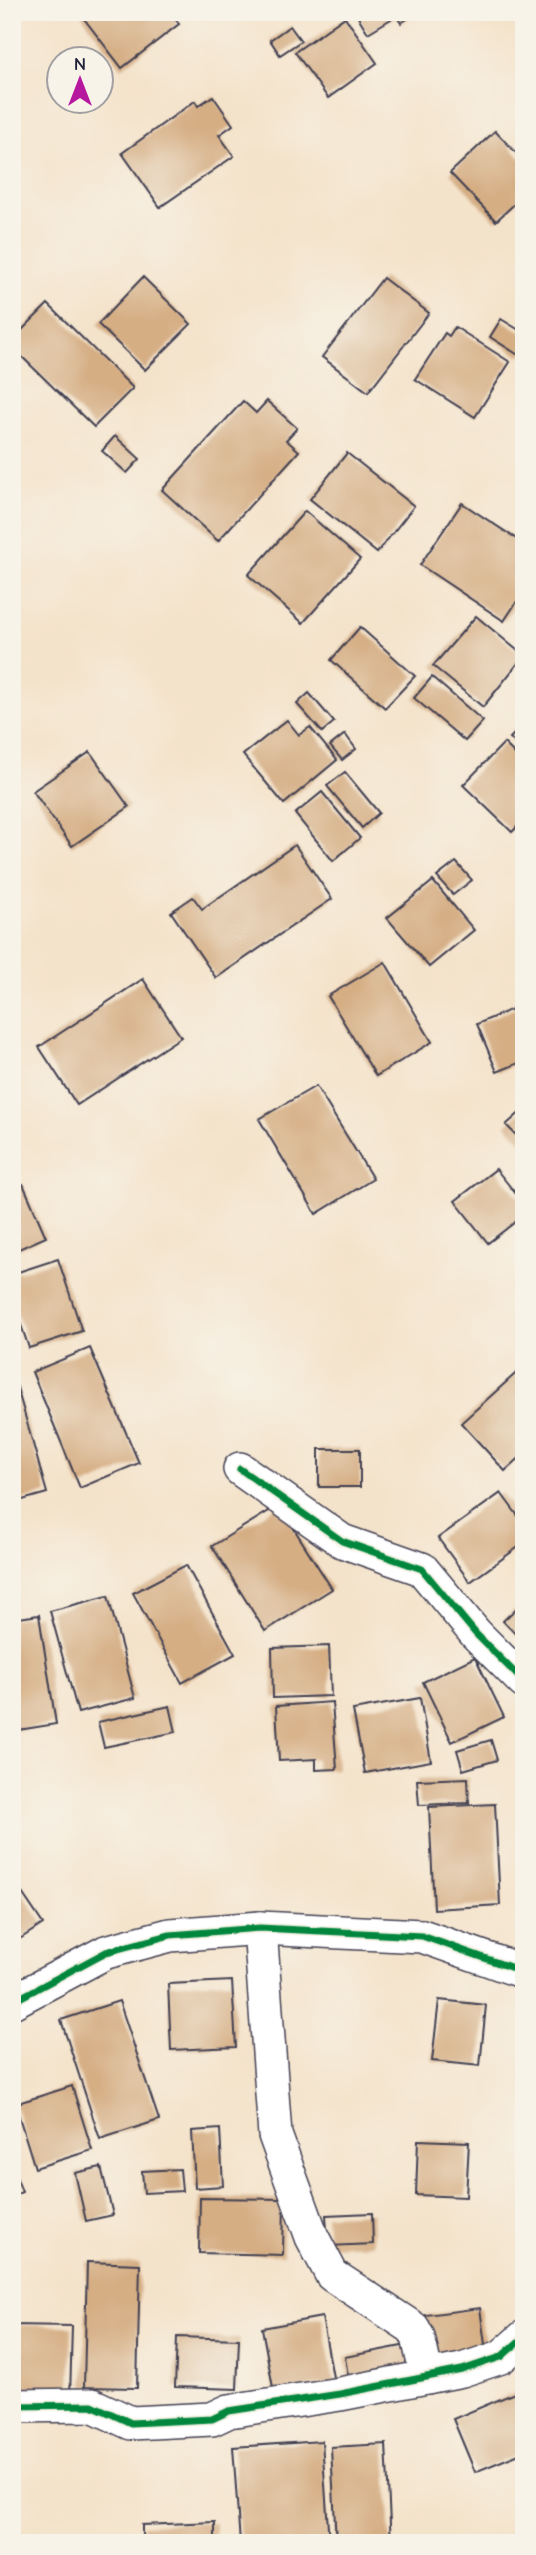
<svg xmlns="http://www.w3.org/2000/svg" width="536" height="2555" font-family="'Comic Neue',sans-serif">
  <rect width="100%" height="100%" fill="#f7f3e8"/>
  <filter id="ink" filterUnits="userSpaceOnUse"><feTurbulence type="fractalNoise" baseFrequency=".0143" numOctaves="2"/><feDisplacementMap in="SourceGraphic" scale="14" xChannelSelector="R" yChannelSelector="G"/><feConvolveMatrix kernelMatrix="1 2 1 2 8 2 1 2 1" color-interpolation-filters="sRGB"/></filter>
  <filter id="wash" filterUnits="userSpaceOnUse"><feTurbulence type="fractalNoise" baseFrequency=".00686" numOctaves="4" result="noise"/><feDisplacementMap in="SourceGraphic" scale="28" xChannelSelector="R" yChannelSelector="G"/><feGaussianBlur stdDeviation="1.57" result="paint"/><feColorMatrix in="noise" values="0 0 0 0 0 0 0 0 0 0 0 0 0 0 0 0 0 1.4 0 .05"/><feComposite in="paint" operator="in"/></filter>
  <g filter="url(#wash)">
    <rect width="100%" height="100%" fill="#f4e3cb"/>
    <g id="blocks">
      <g fill="#d5ae84">
        <path d="M86,12H170L179,24L122,68L82,16Z"/>
        <path d="M355,12H418L401,23L396,16L368,33Z"/>
        <path d="M345,17L377,63L328,98L295,52Z"/>
        <path d="M290,26L301,41L280,55L270,40Z"/>
        <path d="M213,96L233,125L219,135L234,156L160,207L122,153L195,101L198,106Z"/>
        <path d="M495,131L524,161V195L496,221L450,173Z"/>
        <path d="M143,277L191,324L145,370L98,324Z"/>
        <path d="M383,278L429,313L368,392L322,357Z"/>
        <path d="M48,304L133,388L94,427L12,347V340Z"/>
        <path d="M501,319L524,333V351L520,356L490,337Z"/>
        <path d="M455,327L510,362L475,417L415,379L445,333L449,336Z"/>
        <path d="M243,401L256,413L267,401L297,428L286,440L299,451L218,541L162,490Z"/>
        <path d="M115,436L140,459L127,473L102,451Z"/>
        <path d="M347,453L414,506L377,553L310,499Z"/>
        <path d="M462,503L524,544V591L504,621L420,565Z"/>
        <path d="M305,511L360,559L303,623L248,575Z"/>
        <path d="M476,616L524,656L483,707L433,666Z"/>
        <path d="M360,627L415,676L385,708L331,660Z"/>
        <path d="M432,677L483,721L465,741L414,698Z"/>
        <path d="M309,693L334,722L322,732L297,704Z"/>
        <path d="M287,720L299,735L310,727L337,760L284,804L243,755Z"/>
        <path d="M524,724V751L510,738Z"/>
        <path d="M345,734L356,749L342,760L330,746Z"/>
        <path d="M504,743L524,763V820L512,832L463,785Z"/>
        <path d="M90,752L129,807L72,846L33,791Z"/>
        <path d="M345,772L379,813L362,828L327,786Z"/>
        <path d="M322,792L360,838L333,861L295,814Z"/>
        <path d="M295,845L332,899L216,978L171,912L193,897L202,909Z"/>
        <path d="M456,862L472,880L453,895L437,877Z"/>
        <path d="M433,881L474,930L429,967L387,918Z"/>
        <path d="M385,962L432,1042L376,1076L328,996Z"/>
        <path d="M143,979L181,1037L77,1105L39,1047Z"/>
        <path d="M524,1004V1061L497,1072L477,1024Z"/>
        <path d="M316,1086L373,1179L316,1214L259,1119Z"/>
        <path d="M524,1109V1143L506,1125Z"/>
        <path d="M496,1169L524,1204V1215L488,1243L455,1201Z"/>
        <path d="M23,1184L46,1237L12,1252V1189Z"/>
        <path d="M58,1259L82,1331L29,1348L12,1299V1274Z"/>
        <path d="M90,1348L139,1463L80,1488L32,1372Z"/>
        <path d="M524,1366V1454L505,1471L461,1423Z"/>
        <path d="M16,1384L47,1493L12,1503V1386Z"/>
        <rect x="319" y="1449" width="41" height="38"/>
        <path d="M501,1493L524,1524V1543L470,1582L438,1538Z"/>
        <path d="M279,1505L332,1589L265,1631L212,1546Z"/>
        <path d="M186,1565L235,1654L182,1683L133,1593Z"/>
        <path d="M108,1596L135,1698L78,1713L50,1611Z"/>
        <path d="M524,1601V1643L503,1621Z"/>
        <path d="M39,1615L56,1724L12,1731V1619Z"/>
        <path d="M329,1646L331,1696L273,1698L272,1648Z"/>
        <path d="M475,1657L504,1717L452,1742L423,1682Z"/>
        <path d="M420,1698L431,1761L365,1773L353,1710Z"/>
        <path d="M332,1702L337,1769L316,1770V1759L279,1761L276,1706Z"/>
        <path d="M170,1706L176,1732L104,1747L98,1722Z"/>
        <path d="M491,1740L497,1760L463,1770L457,1750Z"/>
        <path d="M468,1778L469,1803L419,1805L417,1780Z"/>
        <path d="M495,1804L500,1905L434,1909L429,1807Z"/>
        <path d="M12,1878L43,1924L12,1944Z"/>
        <path d="M232,1981L236,2047L171,2050L168,1984Z"/>
        <path d="M439,2000L486,2005L480,2066L432,2061Z"/>
        <path d="M119,2001L159,2120L100,2139L61,2020Z"/>
        <path d="M72,2086L92,2150L35,2168L15,2104Z"/>
        <path d="M220,2129L223,2186L195,2188L192,2131Z"/>
        <path d="M418,2140L469,2142L466,2197L416,2195Z"/>
        <path d="M12,2166L22,2192L12,2196Z"/>
        <path d="M101,2167L113,2215L86,2221L75,2173Z"/>
        <path d="M180,2169L182,2191L144,2193L142,2171Z"/>
        <path d="M200,2198L284,2199L283,2255L199,2253Z"/>
        <path d="M372,2213L373,2244L328,2246L326,2215Z"/>
        <path d="M87,2262L140,2264L137,2388L84,2387Z"/>
        <path d="M480,2308L487,2359L433,2366L426,2315Z"/>
        <path d="M322,2317L334,2383L274,2393L262,2328Z"/>
        <path d="M12,2325L72,2326L70,2398L12,2397Z"/>
        <path d="M177,2337L239,2339L237,2389L175,2387Z"/>
        <path d="M407,2345L413,2376L350,2388L345,2357Z"/>
        <path d="M517,2392L524,2408V2452L475,2472L453,2419Z"/>
        <path d="M322,2441L329,2543H240L233,2447Z"/>
        <path d="M386,2444L391,2543H336L331,2447Z"/>
        <path d="M215,2522V2543H142V2525Z"/>
      </g>
    </g>
  </g>
  <g filter="url(#ink)">
    <use href="#blocks" fill-opacity="0" stroke="#423f51" stroke-width="2"/>
    <g fill="none" stroke-linecap="round" stroke-linejoin="round">
      <defs>
        <g id="minor">
          <path d="M240,1469L342,1541L422,1569L476,1634L524,1682"/>
          <path d="M260,1928L275,2135L312,2237L332,2275L413,2328L418,2337L427,2377"/>
          <path d="M12,2002L106,1952L170,1935L260,1928L422,1936L524,1972"/>
          <path d="M12,2406L92,2405L131,2423L212,2419L229,2411L340,2394L462,2370L501,2357L524,2337"/>
        </g>
      </defs>
      <use href="#minor" stroke="#423f51" stroke-width="36"/>
      <use href="#minor" stroke="#fff" stroke-width="33"/>
      <defs>
        <g id="cycleway">
          <path d="M240,1469L342,1541L422,1569L476,1634L524,1682"/>
          <path d="M12,2002L106,1952L170,1935L260,1928L422,1936L524,1972"/>
          <path d="M12,2406L92,2405L131,2423L212,2419L229,2411L340,2394L462,2370L501,2357L524,2337"/>
        </g>
      </defs>
      <use href="#cycleway" stroke="#f7f3e8" stroke-width="11"/>
      <use href="#cycleway" stroke="#00873e" stroke-width="7"/>
    </g>
  </g>
  <rect width="536" height="2555" fill="none" stroke="#f7f3e8" stroke-width="42"/>
  <g transform="translate(80 80)"><circle r="33" fill="#f7f3e8" stroke="#a29fa3" stroke-width="2"/>
  <path d="M0-5L12 26L0 18L-12 26Z" fill="#b5179e"/>
  <text y="-10" font-size="19" font-weight="bold" text-anchor="middle" fill="#22223b">N</text>
  </g>
</svg>
